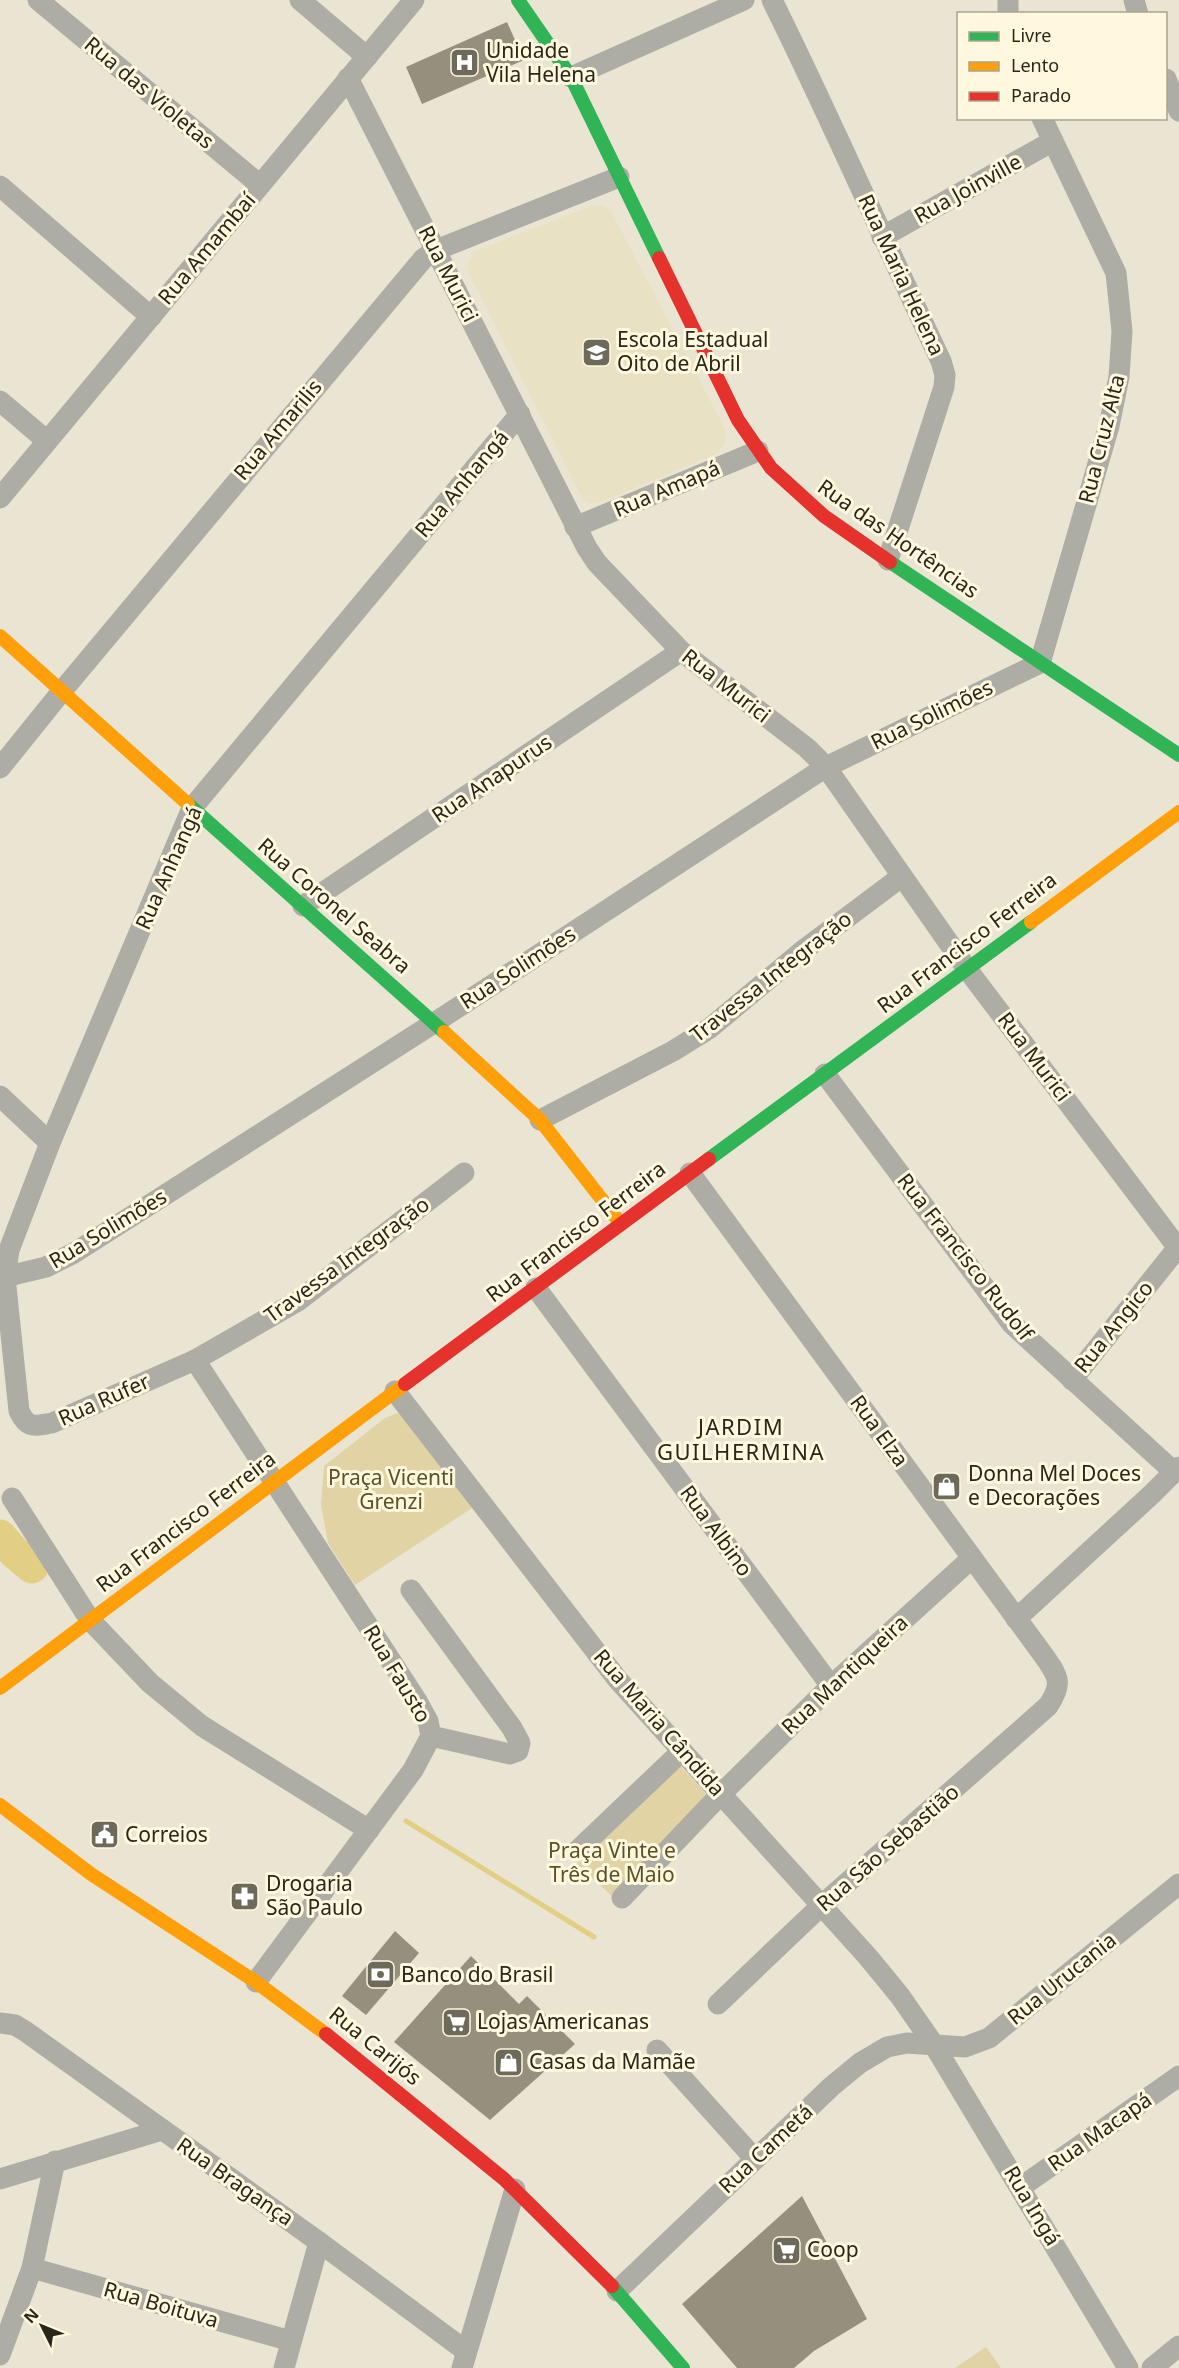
<svg xmlns="http://www.w3.org/2000/svg" width="1179" height="2368" font-family="'Noto Sans',sans-serif">
  <rect width="100%" height="100%" fill="#eae5d3"/>
  <path fill="#e9e1c3" d="M603,205L611,211L726,431L724,444L718,453L601,502L589,504L583,500L469,274L468,263L473,252L591,206Z"/>
  <g fill="#e1d3a3">
    <path d="M398,1413L406,1414L475,1506L355,1585L328,1543L321,1505L324,1466L385,1418Z"/>
    <path d="M680,1766L710,1798L613,1897L576,1863Z"/>
    <path d="M986,2347L1001,2368H955Z"/>
  </g>
  <g fill="none" stroke-linecap="round" stroke-linejoin="round">
    <path stroke="#e2cf84" stroke-width="5" d="M406,1821L594,1937"/>
    <path stroke="#e2cf84" stroke-width="33" d="M0,1536L14,1552L32,1567"/>
  </g>
  <g fill="#95907e">
    <path d="M507,22L524,60L422,104L406,67Z"/>
    <path d="M395,1931L419,1953L366,2015L342,1996Z"/>
    <path d="M471,1956L519,2004L527,1996L575,2044L490,2120L394,2042Z"/>
    <path d="M802,2196L867,2319L814,2351L794,2368H737L682,2304Z"/>
  </g>
  <g fill="none" stroke-linecap="round" stroke-linejoin="round">
    <g stroke="#aeada5" stroke-width="21">
      <path d="M38,0L260,185"/>
      <path d="M300,0L367,57"/>
      <path d="M772,0C831,119 884,241 941,361L945,375L944,387L888,560"/>
      <path d="M1134,0L1138,14"/>
      <path d="M1008,14V0"/>
      <path d="M571,77L744,0"/>
      <path d="M348,78L587,548L597,563L681,651L807,748L826,767L967,969L1178,1248"/>
      <path d="M1166,79L1179,111"/>
      <path d="M0,186L151,317"/>
      <path d="M882,237L1053,141"/>
      <path d="M0,401L47,441"/>
      <path d="M0,498L414,0"/>
      <path d="M575,527L758,451"/>
      <path d="M0,768L62,691L423,259L436,250L619,177"/>
      <path d="M303,906L681,651"/>
      <path d="M825,1074L1012,1324L1174,1472"/>
      <path d="M0,1096L50,1143"/>
      <path d="M540,1120L673,1051L710,1028L801,952L901,877"/>
      <path d="M464,1173L298,1301L195,1360L52,1423C33,1426 28,1429 19,1411L5,1277L9,1250L50,1143L192,808L520,414"/>
      <path d="M690,1173L1044,1656C1059,1677 1063,1684 1048,1706L822,1905L718,2004"/>
      <path d="M0,1278L46,1267L74,1253L434,1023L826,767L1040,663L1109,426L1119,377L1122,331L1116,273L1042,118"/>
      <path d="M536,1288L831,1686"/>
      <path d="M195,1360L417,1701L428,1721L431,1736L413,1770L256,1982"/>
      <path d="M1072,1380L1179,1246"/>
      <path d="M395,1391L618,1680L868,1957L900,1996L934,2045L1128,2368"/>
      <path d="M12,1498L90,1620L150,1683L202,1726L369,1830"/>
      <path d="M411,1590L512,1728L520,1743L518,1751L510,1754L431,1736"/>
      <path d="M1016,1619L1152,1494L1179,1467"/>
      <path d="M578,1850L682,1751"/>
      <path d="M622,1898L721,1794L831,1686L972,1558"/>
      <path d="M0,2023L15,2025L25,2031L319,2242L466,2351"/>
      <path d="M657,2050L755,2159"/>
      <path d="M0,2179L162,2130"/>
      <path d="M1021,2187L1179,2076"/>
      <path d="M32,2268L291,2341"/>
      <path d="M617,2291L832,2086L860,2063L887,2047L907,2043L965,2047L989,2038L1179,1884"/>
      <path d="M0,2355L32,2268L55,2161"/>
      <path d="M284,2368L319,2242"/>
      <path d="M462,2368L515,2189"/>
      <path d="M1152,2368L1179,2346"/>
    </g>
    <g stroke="#30b455" stroke-width="14">
      <path d="M518,0L571,77L659,258"/>
      <path d="M890,562L1179,755"/>
      <path d="M188,804L444,1032"/>
      <path d="M709,1159L1031,922"/>
      <path d="M612,2286L683,2368"/>
    </g>
    <g stroke="#ff9f0a" stroke-width="14">
      <path d="M0,636L188,804"/>
      <path d="M1031,922L1179,812"/>
      <path d="M444,1032L540,1120L621,1224"/>
      <path d="M0,1688L405,1384"/>
      <path d="M0,1805L91,1874L256,1982L326,2034"/>
    </g>
    <g stroke="#e5322d" stroke-width="14">
      <path d="M659,258L738,420L771,468L824,516L890,562"/>
      <path d="M405,1384L709,1159"/>
      <path d="M326,2034L504,2179L612,2286"/>
    </g>
  </g>
  <defs>
    <symbol id="hospital-square" viewBox="-11 -11 22 22"><rect x="-9" y="-9" width="18" height="18" rx="4" fill="#6d695b" stroke="#fff8de"/><path d="M-5-5h3v3.5h4V-5h3V5h-3V1.5h-4V5h-3Z" fill="#fff"/></symbol>
    <symbol id="school-square" viewBox="-11 -11 22 22"><rect x="-9" y="-9" width="18" height="18" rx="4" fill="#6d695b" stroke="#fff8de"/><path d="M0-5L7-2L0 1L-7-2ZM-4 1L0 2.5L4 1V4Q0 6-4 4Z" fill="#fff"/></symbol>
    <symbol id="shop-square" viewBox="-11 -11 22 22"><rect x="-9" y="-9" width="18" height="18" rx="4" fill="#6d695b" stroke="#fff8de"/><path d="M-5-2.5h2.3a2.7 3.5 0 0 1 5.4 0H5L5.5 6h-11ZM-1.5-2.5h3a1.5 2.3 0 0 0-3 0Z" fill="#fff"/></symbol>
    <symbol id="civic-square" viewBox="-11 -11 22 22"><rect x="-9" y="-9" width="18" height="18" rx="4" fill="#6d695b" stroke="#fff8de"/><path d="M-.6-6.5H3V-4.5H.6V-3L4-1V1h2V6H-6V1h2V-1L-.6-3ZM-1.2 2.5V6h2.4V2.5Z" fill="#fff"/></symbol>
    <symbol id="pharmacy-square" viewBox="-11 -11 22 22"><rect x="-9" y="-9" width="18" height="18" rx="4" fill="#6d695b" stroke="#fff8de"/><path d="M-2-6h4v4h4v4h-4v4h-4v-4h-4v-4h4Z" fill="#fff"/></symbol>
    <symbol id="bank-square" viewBox="-11 -11 22 22"><rect x="-9" y="-9" width="18" height="18" rx="4" fill="#6d695b" stroke="#fff8de"/><path d="M-6-4H6V4H-6ZM0-2.3a2.3 2.3 0 1 0 0 4.6a2.3 2.3 0 1 0 0-4.6Z" fill="#fff"/></symbol>
    <symbol id="supermarket-square" viewBox="-11 -11 22 22"><rect x="-9" y="-9" width="18" height="18" rx="4" fill="#6d695b" stroke="#fff8de"/><path d="M-6-5.5h2.5l.6 2H6L4.5 2H-2.5L-4.4-4H-6ZM-1.5 3.2a1.3 1.3 0 1 0 .1 0ZM3 3.2a1.3 1.3 0 1 0 .1 0Z" fill="#fff"/></symbol>
  </defs>
  <g fill-rule="evenodd">
    <use href="#hospital-square" x="448" y="46" width="33" height="33"/>
    <use href="#school-square" x="580" y="336" width="33" height="33"/>
    <use href="#shop-square" x="930" y="1470" width="33" height="33"/>
    <use href="#civic-square" x="88" y="1818" width="33" height="33"/>
    <use href="#pharmacy-square" x="228" y="1880" width="33" height="33"/>
    <use href="#bank-square" x="364" y="1958" width="33" height="33"/>
    <use href="#supermarket-square" x="440" y="2006" width="33" height="33"/>
    <use href="#shop-square" x="492" y="2046" width="33" height="33"/>
    <use href="#supermarket-square" x="770" y="2234" width="33" height="33"/>
  </g>
  <g text-anchor="middle" stroke-width="6" stroke-linejoin="round" paint-order="stroke">
    <g font-size="21" fill="#29261a" stroke="#fff8de" text-anchor="start">
      <text x="486" y="58">Unidade<tspan x="486" dy="24">Vila Helena</tspan></text>
      <text x="617" y="347">Escola Estadual<tspan x="617" dy="24">Oito de Abril</tspan></text>
      <text x="968" y="1481">Donna Mel Doces<tspan x="968" dy="24">e Decorações</tspan></text>
      <text x="125" y="1842">Correios</text>
      <text x="266" y="1891">Drogaria<tspan x="266" dy="24">São Paulo</tspan></text>
      <text x="401" y="1982">Banco do Brasil</text>
      <text x="477" y="2029">Lojas Americanas</text>
      <text x="529" y="2069">Casas da Mamãe</text>
      <text x="807" y="2257">Coop</text>
    </g>
    <g font-size="21" fill="#29261a" stroke="#fff8de">
      <text transform="translate(149 93) rotate(40)" y="7">Rua das Violetas</text>
      <text transform="translate(968 189) rotate(-29)" y="7">Rua Joinville</text>
      <text transform="translate(207 249) rotate(-50)" y="7">Rua Amambaí</text>
      <text transform="translate(448 274) rotate(63)" y="7">Rua Murici</text>
      <text transform="translate(901 275) rotate(65)" y="7">Rua Maria Helena</text>
      <text transform="translate(278 430) rotate(-50)" y="7">Rua Amarilis</text>
      <text transform="translate(1102 439) rotate(-76)" y="7">Rua Cruz Alta</text>
      <text transform="translate(462 484) rotate(-50)" y="7">Rua Anhangá</text>
      <text transform="translate(667 489) rotate(-23)" y="7">Rua Amapá</text>
      <text transform="translate(898 539) rotate(35)" y="7">Rua das Hortências</text>
      <text transform="translate(726 686) rotate(38)" y="7">Rua Murici</text>
      <text transform="translate(932 715) rotate(-26)" y="7">Rua Solimões</text>
      <text transform="translate(492 779) rotate(-34)" y="7">Rua Anapurus</text>
      <text transform="translate(169 868) rotate(-66)" y="7">Rua Anhangá</text>
      <text transform="translate(334 906) rotate(41)" y="7">Rua Coronel Seabra</text>
      <text transform="translate(967 943) rotate(-37)" y="7">Rua Francisco Ferreira</text>
      <text transform="translate(518 968) rotate(-33)" y="7">Rua Solimões</text>
      <text transform="translate(771 977) rotate(-38)" y="7">Travessa Integração</text>
      <text transform="translate(1034 1057) rotate(53)" y="7">Rua Murici</text>
      <text transform="translate(108 1229) rotate(-31)" y="7">Rua Solimões</text>
      <text transform="translate(576 1232) rotate(-37)" y="7">Rua Francisco Ferreira</text>
      <text transform="translate(965 1257) rotate(52)" y="7">Rua Francisco Rudolf</text>
      <text transform="translate(347 1260) rotate(-36)" y="7">Travessa Integração</text>
      <text transform="translate(1114 1327) rotate(-51)" y="7">Rua Angico</text>
      <text transform="translate(104 1400) rotate(-24)" y="7">Rua Rufer</text>
      <text transform="translate(879 1431) rotate(54)" y="7">Rua Elza</text>
      <text transform="translate(186 1522) rotate(-37)" y="7">Rua Francisco Ferreira</text>
      <text transform="translate(716 1531) rotate(54)" y="7">Rua Albino</text>
      <text transform="translate(397 1674) rotate(59)" y="7">Rua Fausto</text>
      <text transform="translate(845 1675) rotate(-43)" y="7">Rua Mantiqueira</text>
      <text transform="translate(659 1723) rotate(49)" y="7">Rua Maria Cândida</text>
      <text transform="translate(888 1848) rotate(-41)" y="7">Rua São Sebastião</text>
      <text transform="translate(1062 1979) rotate(-39)" y="7">Rua Urucania</text>
      <text transform="translate(375 2046) rotate(39)" y="7">Rua Carijós</text>
      <text transform="translate(1100 2132) rotate(-35)" y="7">Rua Macapá</text>
      <text transform="translate(766 2149) rotate(-43)" y="7">Rua Cametá</text>
      <text transform="translate(235 2182) rotate(35)" y="7">Rua Bragança</text>
      <text transform="translate(1032 2206) rotate(59)" y="7">Rua Ingá</text>
      <text transform="translate(161 2305) rotate(16)" y="7">Rua Boituva</text>
    </g>
    <g font-size="21" fill="#5c5027" stroke="#fff8de">
      <text x="391" y="1485">Praça Vicenti<tspan x="391" dy="24">Grenzi</tspan></text>
      <text x="612" y="1858">Praça Vinte e<tspan x="612" dy="24">Três de Maio</tspan></text>
    </g>
    <g font-size="22" letter-spacing="1.5" fill="#29261a" stroke="#fff8de">
      <text x="741" y="1435">JARDIM<tspan x="741" dy="25">GUILHERMINA</tspan></text>
    </g>
  </g>
  <rect x="957" y="12" width="210" height="108" fill="#fff8de" stroke="#a9a490" stroke-width="1.5"/>
  <rect x="969" y="32" width="30" height="9" fill="#30b455" stroke="#a9a490" stroke-width="1.5"/>
  <text x="1011" y="42" font-size="18" fill="#29261a">Livre</text>
  <rect x="969" y="62" width="30" height="9" fill="#ff9f0a" stroke="#a9a490" stroke-width="1.5"/>
  <text x="1011" y="72" font-size="18" fill="#29261a">Lento</text>
  <rect x="969" y="92" width="30" height="9" fill="#e5322d" stroke="#a9a490" stroke-width="1.5"/>
  <text x="1011" y="102" font-size="18" fill="#29261a">Parado</text>
  <g transform="translate(42 2326) rotate(313)" stroke="#fff8de" stroke-width="4.5" paint-order="stroke">
  <path d="M0-4.5L10 22L0 15L-10 22Z" fill="#29261a"/>
  <text y="-9" font-size="16" font-weight="bold" text-anchor="middle" fill="#29261a">N</text>
  </g>
</svg>
